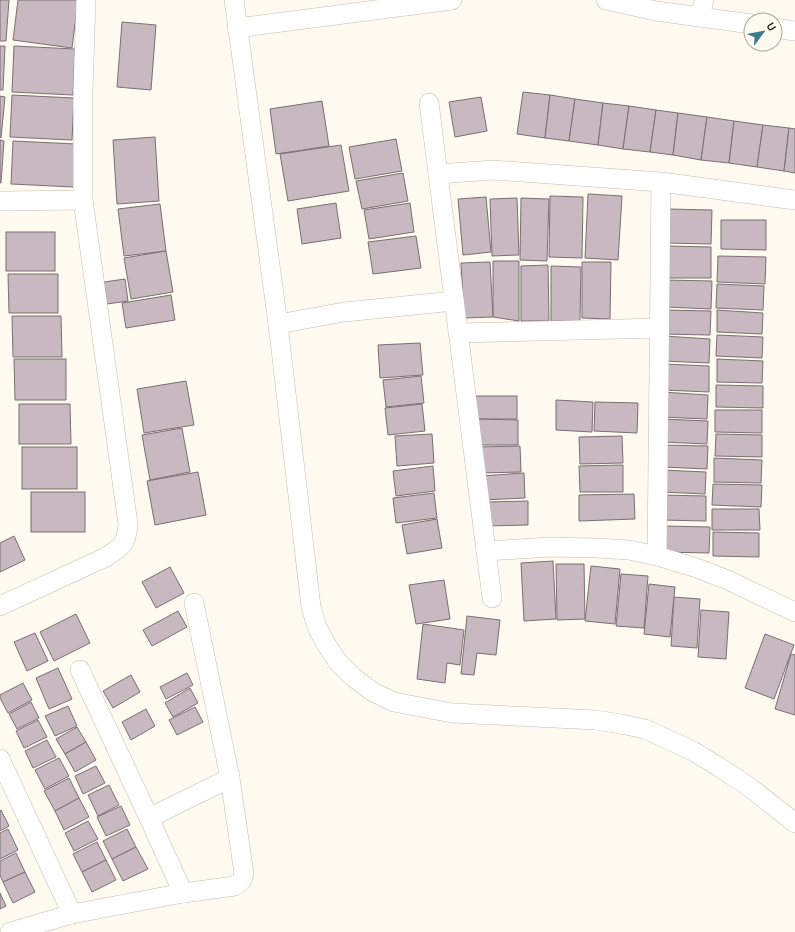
<svg xmlns="http://www.w3.org/2000/svg" width="795" height="932" font-family="Ubuntu,sans-serif">
  <rect width="100%" height="100%" fill="#fefaf0"/>
  <g fill="#c7b9bf" stroke="#7b6f73">
    <path d="M0,0H9L6,41H0Z"/>
    <path d="M18,0H78L72,48L13,40Z"/>
    <path d="M122,22L156,25L151,90L117,87Z"/>
    <path d="M0,46H5L3,90H0Z"/>
    <path d="M14,46L75,49L73,95L12,92Z"/>
    <path d="M523,92L550,95L545,138L517,134Z"/>
    <path d="M12,95L74,98L72,140L10,137Z"/>
    <path d="M550,95L575,99L569,141L545,138Z"/>
    <path d="M0,96L5,97L1,138L0,137Z"/>
    <path d="M481,97L487,131L455,137L449,102Z"/>
    <path d="M575,99L603,103L598,145L569,141Z"/>
    <path d="M322,101L329,146L276,154L270,109Z"/>
    <path d="M603,103L629,106L623,149L598,145Z"/>
    <path d="M629,106L656,110L650,152L623,149Z"/>
    <path d="M656,110L678,113L673,155L650,152Z"/>
    <path d="M678,113L707,117L701,160L673,155Z"/>
    <path d="M707,117L734,121L729,163L701,160Z"/>
    <path d="M734,121L763,125L757,167L729,163Z"/>
    <path d="M763,125L789,128L784,171L757,167Z"/>
    <path d="M789,128L795,129V173L784,171Z"/>
    <path d="M155,137L159,201L117,204L113,140Z"/>
    <path d="M396,139L402,171L355,179L349,147Z"/>
    <path d="M0,140L4,141L1,183H0Z"/>
    <path d="M13,141L76,144L74,187L11,184Z"/>
    <path d="M341,145L349,191L288,201L280,154Z"/>
    <path d="M403,173L408,201L362,209L356,181Z"/>
    <path d="M588,194L622,196L618,260L585,258Z"/>
    <path d="M550,196L583,197L582,258L549,257Z"/>
    <path d="M486,197L491,252L463,255L458,199Z"/>
    <path d="M517,198L519,255L492,256L490,199Z"/>
    <path d="M521,198L549,199L547,261L520,260Z"/>
    <path d="M336,203L341,238L302,244L297,209Z"/>
    <path d="M410,203L414,232L369,239L364,210Z"/>
    <path d="M160,204L166,251L124,256L118,209Z"/>
    <path d="M668,209L712,210L711,244L667,243Z"/>
    <path d="M721,220H766V250L721,249Z"/>
    <rect x="6" y="232" width="49" height="39"/>
    <path d="M416,236L421,268L373,274L368,242Z"/>
    <path d="M667,246L711,247V278H667Z"/>
    <path d="M166,251L173,292L131,299L124,258Z"/>
    <path d="M718,256L766,257L765,284L717,282Z"/>
    <path d="M493,261H519V321L493,317Z"/>
    <path d="M490,262L493,317L464,318L461,263Z"/>
    <path d="M582,262H611L610,319L582,318Z"/>
    <path d="M548,265L549,321H521V266Z"/>
    <path d="M551,266L581,267L580,321H551Z"/>
    <path d="M8,274H58V313H9Z"/>
    <path d="M125,279L128,301L107,304L104,282Z"/>
    <path d="M665,280L712,281L711,309L665,307Z"/>
    <path d="M717,284L764,286L763,310L716,308Z"/>
    <path d="M171,295L175,320L126,328L122,303Z"/>
    <path d="M664,310L711,311L710,335L663,334Z"/>
    <path d="M717,310L763,313L762,334L717,332Z"/>
    <path d="M12,316H61L62,357H13Z"/>
    <path d="M717,335L763,337L762,358L716,356Z"/>
    <path d="M664,336L710,339L709,363L663,361Z"/>
    <path d="M420,343L423,375L380,378L378,345Z"/>
    <path d="M14,359H66V400H15Z"/>
    <path d="M717,359L763,361L762,383L717,382Z"/>
    <path d="M664,364L709,366V392L663,390Z"/>
    <path d="M421,376L424,403L386,407L383,380Z"/>
    <path d="M186,381L194,425L144,433L137,389Z"/>
    <path d="M716,385L763,386V408L716,407Z"/>
    <path d="M662,392L708,395L707,419L661,417Z"/>
    <rect x="475" y="396" width="42" height="23"/>
    <path d="M556,400L593,402L592,432L556,430Z"/>
    <path d="M595,402L638,403L637,433L594,431Z"/>
    <path d="M19,404H70L71,444H19Z"/>
    <path d="M422,404L425,431L388,435L385,408Z"/>
    <path d="M715,410H762V433L715,432Z"/>
    <path d="M477,419L518,420V445H477Z"/>
    <path d="M662,419L708,421L707,444L662,442Z"/>
    <path d="M182,428L190,472L150,480L142,435Z"/>
    <path d="M432,434L434,463L397,466L395,436Z"/>
    <path d="M716,434L762,435V457L715,456Z"/>
    <path d="M622,436L623,463L580,464L579,437Z"/>
    <path d="M663,445L708,446L707,469L663,467Z"/>
    <path d="M520,446L521,472L479,473L478,447Z"/>
    <rect x="22" y="447" width="55" height="42"/>
    <path d="M714,458L762,460L761,483L714,482Z"/>
    <path d="M623,465V492H580L579,466Z"/>
    <path d="M433,466L435,491L396,496L393,471Z"/>
    <path d="M661,470L706,472L705,494L661,492Z"/>
    <path d="M198,472L206,515L155,525L147,481Z"/>
    <path d="M524,473L525,498L483,500L481,476Z"/>
    <path d="M713,484L762,485L761,507L712,505Z"/>
    <rect x="31" y="492" width="54" height="40"/>
    <path d="M434,493L437,518L396,523L393,498Z"/>
    <path d="M634,494L635,519L579,521V495Z"/>
    <path d="M661,495L706,496V521L661,520Z"/>
    <path d="M528,501V525L487,526L486,502Z"/>
    <path d="M712,509H759L760,530H712Z"/>
    <path d="M437,519L442,548L407,554L402,525Z"/>
    <path d="M663,526L710,527L709,553L663,552Z"/>
    <path d="M713,532L759,533V557L713,556Z"/>
    <path d="M14,536L25,560L0,572V543Z"/>
    <path d="M553,561L556,619L524,621L521,563Z"/>
    <path d="M556,564H584L585,619L557,620Z"/>
    <path d="M591,566L620,569L615,624L585,621Z"/>
    <path d="M170,567L184,593L156,608L142,582Z"/>
    <path d="M621,574L648,576L644,628L616,626Z"/>
    <path d="M444,580L450,619L416,624L409,585Z"/>
    <path d="M649,584L675,587L670,637L644,634Z"/>
    <path d="M674,597L700,599L697,648L671,646Z"/>
    <path d="M701,610L729,612L726,659L698,657Z"/>
    <path d="M178,611L187,627L152,646L143,630Z"/>
    <path d="M76,614L90,643L54,661L40,632Z"/>
    <path d="M467,616L500,620L496,655L477,653L474,675L461,674Z"/>
    <path d="M423,624L464,630L460,665L447,663L445,683L417,679Z"/>
    <path d="M35,633L48,661L27,671L14,642Z"/>
    <path d="M765,634L794,645L774,699L745,688Z"/>
    <path d="M791,654L795,655V715L775,709Z"/>
    <path d="M58,668L72,699L49,709L36,678Z"/>
    <path d="M187,673L193,685L166,699L160,687Z"/>
    <path d="M131,675L140,692L113,708L103,691Z"/>
    <path d="M23,683L32,700L8,713L0,698V695Z"/>
    <path d="M190,688L198,703L173,717L165,703Z"/>
    <path d="M31,702L39,718L17,729L9,714Z"/>
    <path d="M68,706L77,726L55,736L45,716Z"/>
    <path d="M195,707L203,722L177,735L169,720Z"/>
    <path d="M146,709L155,726L131,740L122,722Z"/>
    <path d="M38,720L47,737L24,748L16,731Z"/>
    <path d="M77,727L86,742L65,754L56,739Z"/>
    <path d="M47,740L56,757L33,768L25,751Z"/>
    <path d="M86,742L96,760L75,772L65,754Z"/>
    <path d="M59,758L69,776L45,789L35,770Z"/>
    <path d="M96,766L105,783L83,794L75,776Z"/>
    <path d="M69,778L79,798L55,811L44,791Z"/>
    <path d="M109,785L119,805L98,816L88,795Z"/>
    <path d="M79,798L89,817L64,830L55,811Z"/>
    <path d="M121,806L130,825L106,836L97,817Z"/>
    <path d="M1,810L9,826L0,831V811Z"/>
    <path d="M88,821L98,839L74,851L65,833Z"/>
    <path d="M8,829L18,850L0,859V833Z"/>
    <path d="M127,829L136,847L112,859L103,841Z"/>
    <path d="M97,842L106,860L82,872L73,854Z"/>
    <path d="M136,847L148,869L123,881L112,859Z"/>
    <path d="M16,853L25,872L3,882L0,875V861Z"/>
    <path d="M106,860L116,880L92,892L82,872Z"/>
    <path d="M25,872L35,892L13,903L3,882Z"/>
    <path d="M0,893L6,906L0,909Z"/>
  </g>
  <g fill="none" stroke-linecap="round" stroke-linejoin="round">
    <defs>
      <g id="street">
        <path d="M234,0L278,324L311,607L317,627L326,644L338,662L353,677L373,692L394,702L452,713L596,720L621,724L645,729L693,751L719,767L748,786L795,823"/>
        <path d="M606,0L656,11L751,24"/>
        <path d="M700,17L704,0"/>
        <path d="M237,28L452,0"/>
        <path d="M775,28L795,31"/>
        <path d="M429,103L492,598"/>
        <path d="M438,174L493,170L661,182L795,200"/>
        <path d="M0,201L83,200"/>
        <path d="M278,324L344,312L454,301"/>
        <path d="M458,333L659,328"/>
        <path d="M486,551L550,547L596,548L629,550L657,556L697,568L730,581L795,612"/>
        <path d="M657,556L661,182"/>
        <path d="M0,606L106,557C122,547 127,543 128,524L83,200V92L86,0"/>
        <path d="M80,670L149,818L183,893"/>
        <path d="M0,759L72,914"/>
        <path d="M149,818L230,778"/>
        <path d="M10,932L72,914L183,893L235,886L242,880L244,874L230,778L194,603"/>
      </g>
    </defs>
    <use href="#street" stroke="#c2bdb1" stroke-width="20"/>
    <use href="#street" stroke="#fff" stroke-width="19"/>
  </g>
  <g transform="translate(763 32) rotate(58)"><circle r="19" fill="#fefaf0" stroke="#a7a49c"/>
  <path d="M0-3L7 15L0 10L-7 15Z" fill="#3c7b90"/>
  <text y="-6" font-size="11" font-weight="bold" text-anchor="middle" fill="#25231e">U</text>
  </g>
</svg>
